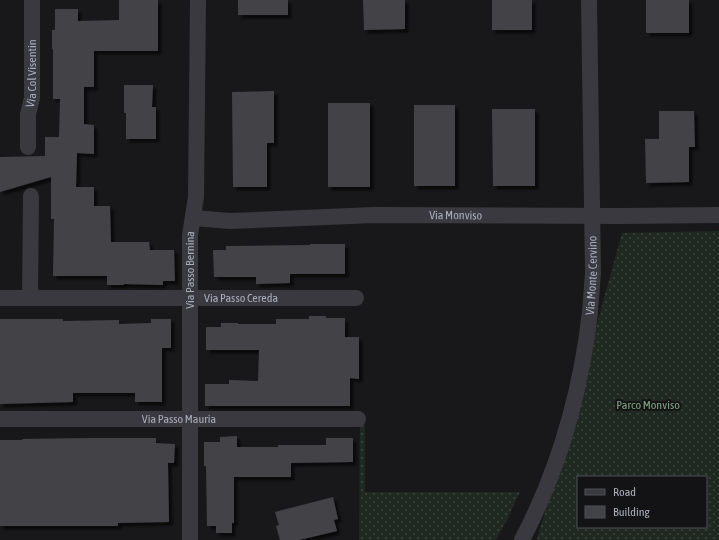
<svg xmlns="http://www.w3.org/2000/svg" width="719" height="540" font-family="'Asap Condensed',sans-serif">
  <defs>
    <pattern id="grass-dots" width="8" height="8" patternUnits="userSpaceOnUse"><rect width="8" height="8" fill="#1f2921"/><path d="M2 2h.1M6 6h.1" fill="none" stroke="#3d463f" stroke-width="1.8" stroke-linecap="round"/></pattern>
    <filter id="shadow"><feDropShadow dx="3.5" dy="3.5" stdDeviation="1" flood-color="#0009"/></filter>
  </defs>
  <rect width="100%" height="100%" fill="#18181a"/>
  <g fill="url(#grass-dots)" fill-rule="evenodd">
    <path d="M719,231V540H537L622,233ZM578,477H706V527H578Z"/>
    <path d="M360,424H365V492H520L508,518L496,540H359Z"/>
  </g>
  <g fill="#424347" filter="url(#shadow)">
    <path d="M119,0H158V51H94V87H84V124L94,125V154L77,153L76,187H94V206H110L111,242H149L150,250H174L175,281H163V285L124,284V285H107V276H53L54,219H51V177L0,192V157L45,156V137H59L60,99H53V49H52V30H55V9H78V21L119,20Z"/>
    <rect x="238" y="0" width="50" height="15"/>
    <path d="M363,0H405V29L364,30Z"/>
    <rect x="492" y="0" width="40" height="30"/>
    <rect x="646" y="0" width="43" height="33"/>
    <path d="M124,85H153L152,107H156V139H126V113H124Z"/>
    <path d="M274,91V143H267V187H233L232,92Z"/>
    <rect x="328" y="103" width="42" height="84"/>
    <rect x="414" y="105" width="41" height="81"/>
    <path d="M492,109H535V186H493Z"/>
    <path d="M659,111H694L695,147H689V182L646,183L645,139H659Z"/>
    <path d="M310,244H345V274H290V283L256,284V277H214L213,250H226V246L310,245Z"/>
    <path d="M309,316H326V318H345V337H359V379L350,378V406H205V384H229V380L258,381L259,350H206V327H221V323H238V324H276V319H309Z"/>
    <path d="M0,319H63V321L119,320V324L151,323V319H171V348H162V402H135V393H73V402L0,404Z"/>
    <path d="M237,436V447H278V445H326V438H353V462L291,463V477H234V523H232V533H216V526H207L206,466H204V442H220V437Z"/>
    <path d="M88,438H156V443L175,444L174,463H168L169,522L118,523V526H0V440H22V439Z"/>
    <path d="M333,497L338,519L334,520L337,531L299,540H280L276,526L279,525L275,512Z"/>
  </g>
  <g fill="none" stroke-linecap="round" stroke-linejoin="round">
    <g stroke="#39393f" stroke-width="16">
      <path id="s1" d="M28,147V114L32,98V0"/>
      <path id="s2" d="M193,218L230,221L374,215L620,216L719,215"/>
      <path id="s3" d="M0,298H356"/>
      <path d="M30,298L31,196"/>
      <path id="s4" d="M0,419H358"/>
      <path id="s5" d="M190,540V235L196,197L198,0"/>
      <path id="s6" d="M522,540C559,469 581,392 590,312C591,299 592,286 593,273L589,0"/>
    </g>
  </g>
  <g text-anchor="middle" stroke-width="4" stroke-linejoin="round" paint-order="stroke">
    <g font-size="12" fill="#a9aeba" stroke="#131315">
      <text dy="4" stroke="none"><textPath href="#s1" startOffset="74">Via Col Visentin</textPath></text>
      <text dy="4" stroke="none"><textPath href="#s2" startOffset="263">Via Monviso</textPath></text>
      <text dy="4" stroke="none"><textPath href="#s5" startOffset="270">Via Passo Bernina</textPath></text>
      <text dy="4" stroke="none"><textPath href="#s6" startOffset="276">Via Monte Cervino</textPath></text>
      <text dy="4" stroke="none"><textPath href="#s3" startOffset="241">Via Passo Cereda</textPath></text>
      <text dy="4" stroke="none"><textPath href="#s4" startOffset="179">Via Passo Mauria</textPath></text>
    </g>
    <g font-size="12" fill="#80a683" stroke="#131315">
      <text x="648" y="409">Parco Monviso</text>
    </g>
  </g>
  <rect x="577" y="476" width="130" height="52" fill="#131315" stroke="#4f5157"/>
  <rect x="585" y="489" width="20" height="6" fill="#39393f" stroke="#4f5157"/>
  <text x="613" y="496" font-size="12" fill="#a9aeba">Road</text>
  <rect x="585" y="506" width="20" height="12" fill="#424347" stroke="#4f5157"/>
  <text x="613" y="516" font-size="12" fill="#a9aeba">Building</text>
</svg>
